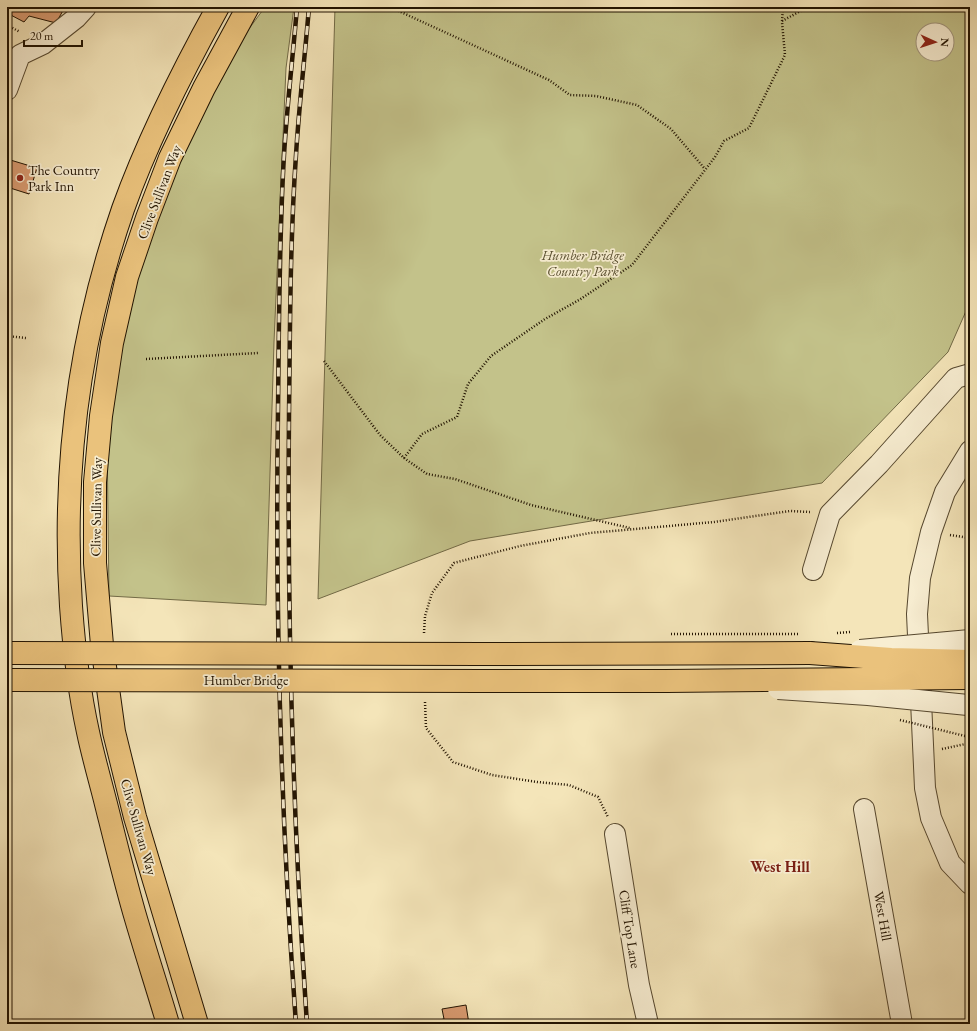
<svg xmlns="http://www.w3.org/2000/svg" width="977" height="1031" font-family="'EB Garamond',serif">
  <rect width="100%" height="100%" fill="#f4e5b9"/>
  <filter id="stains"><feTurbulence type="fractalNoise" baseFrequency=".005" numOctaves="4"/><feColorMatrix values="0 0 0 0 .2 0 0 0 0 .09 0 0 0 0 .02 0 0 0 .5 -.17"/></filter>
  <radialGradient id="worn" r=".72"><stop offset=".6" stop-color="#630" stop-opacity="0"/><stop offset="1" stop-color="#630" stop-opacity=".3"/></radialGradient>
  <g fill="#c3c28a" stroke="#726a46" fill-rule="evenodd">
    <path d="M265,7H294L286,68L274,342L266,605L109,596L107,435L130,293L180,160L240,41Z"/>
    <path d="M335,7H970V302L948,352L822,483L470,541L318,599ZM923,30H947V54H923Z"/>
  </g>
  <g fill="#d99b71" stroke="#211301">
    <path d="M7,7H65L56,23L29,16L24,22L7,13Z"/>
    <path d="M7,159L37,168L29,194L7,187Z"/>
    <path d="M466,1005L469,1024H419L444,1019L442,1009Z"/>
  </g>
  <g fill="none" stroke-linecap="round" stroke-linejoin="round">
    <defs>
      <g id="minor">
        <path d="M7,90L20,55L43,44L76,18L86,7"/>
        <path d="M970,451L945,492L931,532L920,578L917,614L925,788L931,818L950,863L970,884"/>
        <path d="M813,570L830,514L879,464L956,378L970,374"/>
        <path d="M864,809L902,1024"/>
        <path d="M615,834L639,985L648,1024"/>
      </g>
      <g id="highway">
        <path d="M484,654L810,653"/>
        <path d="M484,681H666"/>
        <path d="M168,1024C157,987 145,950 134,912C124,877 115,840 106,804C100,780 93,756 88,732C79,691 74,648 71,606C62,469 78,339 123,209C148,139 182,72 218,7"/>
        <path d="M197,1024L135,817L114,732L102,645L95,563V482L101,416L112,343L127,277L147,218L170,158L204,88L248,7"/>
      </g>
    </defs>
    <use href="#minor" stroke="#56482f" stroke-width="22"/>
    <use href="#highway" stroke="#211301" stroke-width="24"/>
    <g stroke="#211301" stroke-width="2.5" stroke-dasharray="1 2" stroke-linecap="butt">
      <path d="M390,7L549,80L570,95L596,96L637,105L671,129L705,169"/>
      <path d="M782,21L808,7"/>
      <path d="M7,25L20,32"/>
      <path d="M7,336L26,338"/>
      <path d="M146,359L258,353"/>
      <path d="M324,361L380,435L404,458L427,474L455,479L531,505L630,528"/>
      <path d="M404,458L422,434L457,417L468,384L491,356L545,319L579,300L632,265L715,157L724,141L749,128L785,55L782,22L783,7"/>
      <path d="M950,535L970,538"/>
      <path d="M424,633L425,616L432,593L454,563L520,546L590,533L714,522L790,511L810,512"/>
      <path d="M425,702L426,728L453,762L492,775L537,782L569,785L598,797L608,817"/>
      <path d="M965,736L970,737"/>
      <path d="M942,749L970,743"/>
    </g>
    <use href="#minor" stroke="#f8eed2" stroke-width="20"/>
    <use href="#highway" stroke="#eac27c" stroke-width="22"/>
    <defs>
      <g id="rail">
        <path d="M296,1024C281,820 275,615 278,410C279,325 279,240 284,155C287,105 293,56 297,7"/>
        <path d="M307,1024C293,822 287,618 289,416C290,329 290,241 296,155C299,105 305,56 309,7"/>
      </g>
    </defs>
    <use href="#rail" stroke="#211301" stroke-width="4.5"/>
    <use href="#rail" stroke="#f8eed2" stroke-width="3" stroke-dasharray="9" stroke-linecap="butt"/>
    <defs>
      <g id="minor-bridge">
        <path d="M860,650L970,640"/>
        <path d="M778,689L868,695L968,705"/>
      </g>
      <g id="highway-bridge">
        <path d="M7,653L484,654"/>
        <path d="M810,653L891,659L970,661"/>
        <path d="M7,680L484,681"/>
        <path d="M666,681L969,678"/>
      </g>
    </defs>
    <use href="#minor-bridge" stroke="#56482f" stroke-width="22" stroke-linecap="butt"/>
    <use href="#highway-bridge" stroke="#211301" stroke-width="24" stroke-linecap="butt"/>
    <g stroke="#211301" stroke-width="2.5" stroke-dasharray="1 2" stroke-linecap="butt">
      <path d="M837,633L850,632"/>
      <path d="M671,634H800"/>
      <path d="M900,720L965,736"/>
    </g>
    <use href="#minor-bridge" stroke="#f8eed2" stroke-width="20"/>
    <use href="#highway-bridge" stroke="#eac27c" stroke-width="22"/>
  </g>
  <circle fill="#8f2418" stroke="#f8eed2" stroke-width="1.5" cx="20" cy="178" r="4"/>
  <g text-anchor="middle" stroke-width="3.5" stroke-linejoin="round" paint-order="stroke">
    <g font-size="14" fill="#211301" stroke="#f8eed2" text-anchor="start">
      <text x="28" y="175">The Country<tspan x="28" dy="16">Park Inn</tspan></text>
    </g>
    <g font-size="14" fill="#211301" stroke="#f8eed2">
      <text transform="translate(159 192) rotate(-69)" y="5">Clive Sullivan Way</text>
      <text transform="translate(96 507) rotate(-89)" y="5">Clive Sullivan Way</text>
      <text x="246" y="685">Humber Bridge</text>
      <text transform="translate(139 827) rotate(74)" y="5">Clive Sullivan Way</text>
      <text transform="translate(883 916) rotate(80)" y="5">West Hill</text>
      <text transform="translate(630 929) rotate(81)" y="5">Cliff Top Lane</text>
    </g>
    <g font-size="14" font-style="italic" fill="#5a5031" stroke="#f8eed2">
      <text x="583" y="260">Humber Bridge<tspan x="583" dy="16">Country Park</tspan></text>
    </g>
    <g font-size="15" font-weight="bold" fill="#7a1f14" stroke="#f8eed2">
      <text x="780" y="872">West Hill</text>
    </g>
  </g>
  <rect width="977" height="1031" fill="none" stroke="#f4e5b9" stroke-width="24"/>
  <rect x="8" y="8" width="961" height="1015" fill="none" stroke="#211301" stroke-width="2"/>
  <rect x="12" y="12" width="953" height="1007" fill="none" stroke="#211301"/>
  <g transform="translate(935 42) rotate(93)"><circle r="19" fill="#f8eed2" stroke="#a2967e"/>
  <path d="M0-3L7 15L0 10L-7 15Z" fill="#8f2418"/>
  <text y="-6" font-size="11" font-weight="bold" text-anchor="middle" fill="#211301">N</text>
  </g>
  <path d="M24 40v6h58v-6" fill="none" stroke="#211301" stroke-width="2"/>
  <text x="30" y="40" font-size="12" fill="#211301" stroke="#f8eed2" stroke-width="3" paint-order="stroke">20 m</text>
  <rect width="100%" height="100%" filter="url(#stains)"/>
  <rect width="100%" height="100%" fill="url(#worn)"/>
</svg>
